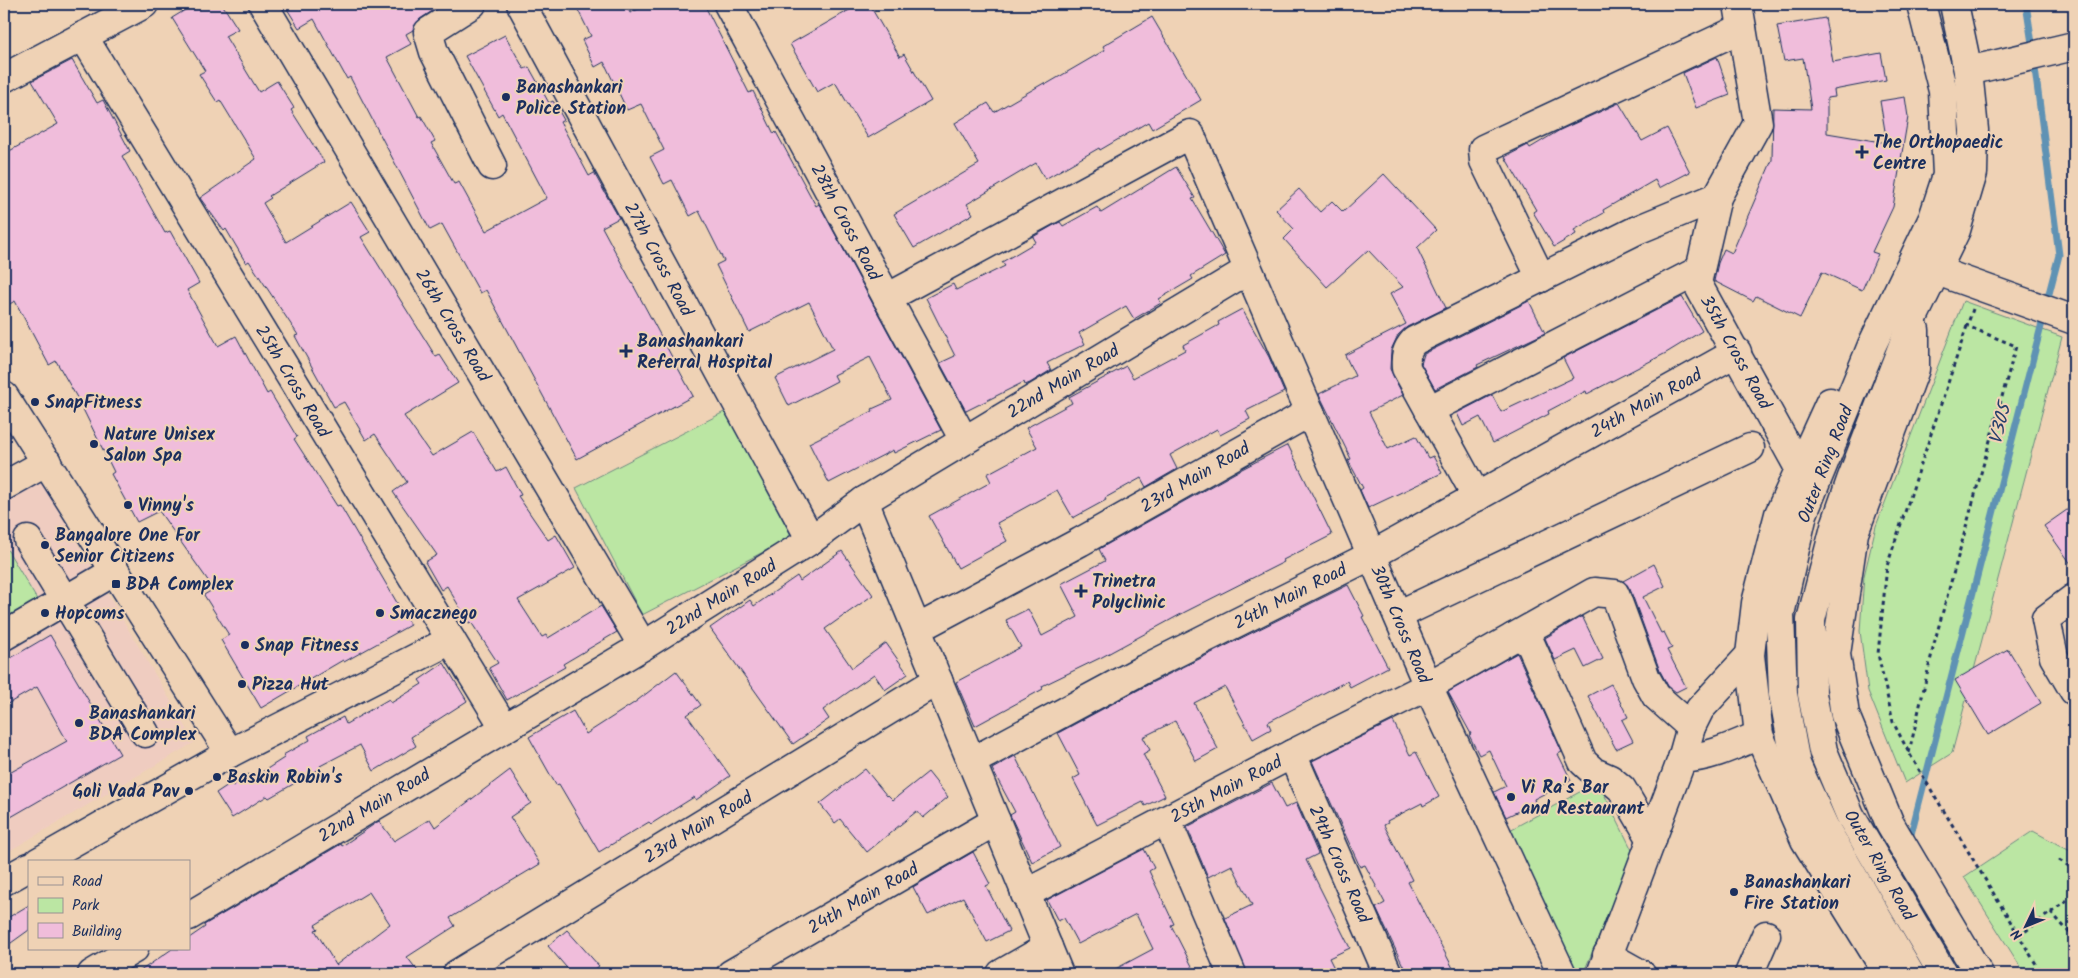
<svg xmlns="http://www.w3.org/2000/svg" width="2078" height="978" font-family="Kalam,sans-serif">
  <rect width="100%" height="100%" fill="#efd2b5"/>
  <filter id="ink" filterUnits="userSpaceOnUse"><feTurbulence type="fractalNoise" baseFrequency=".02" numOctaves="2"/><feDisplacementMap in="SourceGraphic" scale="10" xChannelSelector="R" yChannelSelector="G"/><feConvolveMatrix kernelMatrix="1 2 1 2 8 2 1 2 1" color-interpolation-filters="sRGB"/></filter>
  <g filter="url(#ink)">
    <path fill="#efccc0" d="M39,478L195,742L4,854V638L45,613L4,544V499Z"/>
    <g fill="#bbe6a3" stroke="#6b8a80">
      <path d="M1963,301L2062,337L1952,753L1905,783L1868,691L1860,631L1864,576L1876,526Z"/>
      <path d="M726,411L792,537L642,615L576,488Z"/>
      <path d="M4,544L45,613L4,638Z"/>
      <path d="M1598,782L1634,854L1583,974H1570L1508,831Z"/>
      <path d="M2033,831L2074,853V974H2025L1964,877Z"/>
    </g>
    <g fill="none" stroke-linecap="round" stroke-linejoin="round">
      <g stroke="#5f92b4" stroke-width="7">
        <path d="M2026,4L2033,50"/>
        <path d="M2034,61L2059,255L2046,305"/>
        <path d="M1909,842L2044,315"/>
      </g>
    </g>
    <g fill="#f0bddb" stroke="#1b2f5e" fill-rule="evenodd">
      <path d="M195,4H222L238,29L225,36L259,92L277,81L294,108L291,110L324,162L269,196L271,198L263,203L286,242L351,202L370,232L361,237L436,357L440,355L458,383L404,416L432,456L473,432L497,472L506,467L521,495L518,496L548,540L556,535L575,568L518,600L542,637L546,635L548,638L601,606L617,632L563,664L565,667L507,700L489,668L498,663L471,622L469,623L447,586L441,590L425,562L437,555L393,492L407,482L375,434L366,440L344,402L334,407L295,336L298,335L249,261L246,263L226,229L224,231L200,198L256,159L220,100L217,102L199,74L205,71L172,18Z"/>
      <path d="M284,4H443L420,19L414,26L413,30L406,34L411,44L387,57L419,117L421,116L435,141L431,143L454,184L459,182L486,231L547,198L502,113L498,116L465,56L505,35L524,69L529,67L549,103L553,101L564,120L560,122L589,176L594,173L619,218L602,227L693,396L577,459L486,290L480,293L442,224L430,230L350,77L347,79L314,19L299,28Z"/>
      <path d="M575,4H626L630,13L649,4H704L749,93L753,91L774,134L776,132L816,206L819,204L941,430L894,453L893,450L829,483L809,443L873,411L872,409L892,400L870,357L834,375L837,381L789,406L775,378L833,349L809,302L749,332L716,265L724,261L699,211L690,216L672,180L664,184L650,157L664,150L641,104L627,110L604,62L595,67L582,40L591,36Z"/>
      <path d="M860,4H869L900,57L904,54L931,101L868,138L835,82L817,92L790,44Z"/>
      <path d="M1152,17L1201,100L1152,129L1148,122L1100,150L1099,148L1045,179L1036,163L967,204L973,214L914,248L894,214L979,164L955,123L988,103L994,112L1044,83L1045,85L1105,50L1103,46Z"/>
      <path d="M1825,18L1833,62L1881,53L1886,80L1834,90L1835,97L1827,98V133L1887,143L1880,101L1905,97L1908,117L1893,207L1872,252L1878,254L1862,290L1822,272L1800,318L1756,296L1753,301L1714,281L1718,263L1724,249L1732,253L1772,160L1773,108L1811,109L1803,58L1784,61L1777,26Z"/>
      <path d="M1717,57L1730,95L1696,108L1683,73Z"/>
      <path d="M72,60L97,103L103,100L130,151L122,156L165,233L170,231L199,283L187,290L218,346L236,336L267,394L270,392L297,437L294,439L337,506L340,505L410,625L344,662L343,660L261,708L221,640L229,635L204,595L214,589L159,511L137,522L111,474L114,472L79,401L56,361L49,365L15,301L4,307V154L58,124L32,81Z"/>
      <path d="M1619,103L1642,141L1667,128L1690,172L1659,188L1655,180L1603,210L1604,213L1574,230L1576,234L1554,247L1533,212L1536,210L1505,157L1528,145L1530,148L1560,130Z"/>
      <path d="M1176,167L1195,198L1192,199L1225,255L1191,276L1193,279L1159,299L1161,303L1134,319L1126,306L1079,333L1085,344L1047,363L1051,370L1030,383L1025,385L1024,382L966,411L940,363L955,356L926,298L953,284L956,290L1005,266L1002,262L1036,242L1033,237L1052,226L1060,222L1063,226L1097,207L1101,213Z"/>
      <path d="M1384,174L1436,230L1417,248L1446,308L1407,327L1398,335L1391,350L1390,369L1403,395L1369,412L1388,449L1416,436L1428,458L1433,456L1442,473L1368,508L1360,490L1363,488L1348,460L1351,459L1319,394L1355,376L1345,355L1406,324L1390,294L1403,287L1368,250L1327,287L1284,239L1294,229L1276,210L1299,189L1320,212L1332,201L1343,212Z"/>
      <path d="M1682,297L1702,331L1666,353L1587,394L1586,391L1548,411L1549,414L1493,443L1480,417L1463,426L1457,413L1492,395L1501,412L1573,378L1563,358Z"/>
      <path d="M1529,301L1545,333L1477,365L1478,367L1435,389L1421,364L1424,354Z"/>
      <path d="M1242,309L1269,357L1284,392L1246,411L1250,419L1220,435L1217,429L1170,455L1177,469L1146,487L1141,478L1105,498L1106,500L1073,518L1057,490L997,523L1007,541L958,568L929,516L991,482L987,474L1037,447L1026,428L1072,403L1069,397L1126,366L1133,378L1185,350L1183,345L1219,325L1218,322Z"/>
      <path d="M1288,445L1332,535L1283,560L1284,562L1185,612L1102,657L1042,686L1043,689L975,726L956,682L1021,647L1006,620L1028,609L1042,636L1078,617L1061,584L1105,561L1099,549L1240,470Z"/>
      <path d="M2074,505V568L2044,526Z"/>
      <path d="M842,551L873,595L825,629L852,668L886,643L908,674L885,690L874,674L823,710L829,719L793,744L710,628L750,600L754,606L797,576L800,581Z"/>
      <path d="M1654,564L1665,586L1643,597L1661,633L1664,632L1672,648L1667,650L1686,687L1676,692L1668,686L1660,671L1630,589L1623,581Z"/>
      <path d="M1348,585L1364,616L1362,617L1388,667L1350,687L1347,681L1268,722L1271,729L1253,739L1225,687L1194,703L1218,749L1196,761L1175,721L1143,737L1150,750L1143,754L1165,796L1145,806L1143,802L1097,825L1073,779L1080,775L1058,733L1151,683Z"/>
      <path d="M1582,616L1603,659L1585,668L1576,650L1555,660L1545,638Z"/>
      <path d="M50,635L120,754L4,821V776L67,741L37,687L4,706V662Z"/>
      <path d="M2008,649L2041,703L1988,735L1955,680Z"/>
      <path d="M1517,653L1562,752L1558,754L1571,780L1534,799L1535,803L1506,817L1494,792L1506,786L1489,750L1479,755L1469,735L1471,734L1448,692Z"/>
      <path d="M444,663L467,701L411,737L416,746L374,771L360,745L320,766L321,768L269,798L267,796L232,818L216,793L231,783L233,786L249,774L253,778L284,758L283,755L310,740L308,736L343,717L346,724L389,699L391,703L422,684L419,680Z"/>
      <path d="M676,671L701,705L687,715L730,776L696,800L694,797L651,824L649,822L599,852L559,784L556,785L529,737L573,711L586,734L634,703Z"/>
      <path d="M1611,684L1628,717L1622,720L1633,741L1616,749L1588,696Z"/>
      <path d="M1393,721L1410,755L1416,752L1439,797L1423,806L1422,803L1387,821L1388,823L1384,825L1412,880L1408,882L1456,974H1407L1376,908L1385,903L1365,865L1360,867L1312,761Z"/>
      <path d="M1015,756L1060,847L1032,862L1010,815L1015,812L992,769Z"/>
      <path d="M865,769L887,796L888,795L893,800L928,772L948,797L923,818L917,811L867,852L840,819L835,823L820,804Z"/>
      <path d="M510,770L531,803L510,817L540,864L450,918L455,926L407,957L420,974H136L172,949H189V938L205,927L204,925L341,844L342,846L379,821L394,841L430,819L435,827ZM369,892L390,924L336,965L315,930L318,929L315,925Z"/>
      <path d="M1272,783L1285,808L1296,803L1318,854L1306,860L1350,948L1329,958L1337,974H1247L1225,918L1252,905L1232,865L1208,877L1187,827Z"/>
      <path d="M1144,849L1154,868L1149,871L1174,924L1171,925L1196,974H1106L1153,949L1136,914L1078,944L1064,918L1058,921L1047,900Z"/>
      <path d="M973,852L990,884L986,886L1009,931L987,942L963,897L928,915L913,887Z"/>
      <path d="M29,905V930L4,948V920Z"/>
      <path d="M567,930L599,966L589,974H572L548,946Z"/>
    </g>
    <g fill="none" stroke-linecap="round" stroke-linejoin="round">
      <defs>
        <g id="minor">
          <path d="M263,4L643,646"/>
          <path d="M472,4L428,32L434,52L492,166"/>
          <path d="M521,4L811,540"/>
          <path d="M728,4L964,440"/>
          <path d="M1738,4L1758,123L1717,197L1697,283L1799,468"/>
          <path d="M83,36L504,727"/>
          <path d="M1968,71L2074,46"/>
          <path d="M4,78L144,4"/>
          <path d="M1937,271L2074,320"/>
          <path d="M1541,278L1484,161L1483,149L1742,28"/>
          <path d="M887,298L1190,134L1428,686L1562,974"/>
          <path d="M4,396L230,753L38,862"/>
          <path d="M1429,410L1700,270"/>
          <path d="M4,486L47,462"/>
          <path d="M1477,497L1406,368C1405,356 1406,350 1414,341L1637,230L1717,197"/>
          <path d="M864,501L1059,974"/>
          <path d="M28,540L145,733"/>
          <path d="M2074,598L2046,619L2054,657L2074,691"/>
          <path d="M1398,615L1750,448"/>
          <path d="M917,629L1080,542L1310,412"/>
          <path d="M4,636L115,571"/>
          <path d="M1514,637L1594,592L1615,594L1646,678L1656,696L1691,727"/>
          <path d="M230,753L451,640"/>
          <path d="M1292,754L1388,974"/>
          <path d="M1682,759C1711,757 1733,746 1759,735"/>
          <path d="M971,762L1144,669L1372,555L1737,352"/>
          <path d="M1167,821L1232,974"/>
          <path d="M4,881L29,867"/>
          <path d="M1025,894L1292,754L1428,686L1514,637L1523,638L1531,645L1583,762L1594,772L1610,779L1622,789L1652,840"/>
          <path d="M189,916L643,646L811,540L864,501L1248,270"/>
          <path d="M1607,955L1641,974"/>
          <path d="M92,974L134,949"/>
          <path d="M457,974L938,680"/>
          <path d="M731,974L996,821"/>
          <path d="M1001,974L1048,947"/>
          <path d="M1601,974L1682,759L1691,727L1700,709L1750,655"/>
          <path d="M1749,974L1766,935"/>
        </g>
        <g id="highway">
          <path d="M1915,330V369L1854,533L1836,654L1845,715L1890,824L1979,974"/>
          <path d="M1830,402L1779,514L1756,603L1750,655L1759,735L1805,840L1888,974"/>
          <path d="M1910,974L1824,826L1796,764L1783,694L1780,614L1803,514L1872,345L1933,218L1947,175L1943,91L1921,4"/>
          <path d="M1943,974L1850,815L1823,751L1812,694L1811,620L1836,523L1851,480L1915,314L1956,230L1973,173L1974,130L1968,71L1954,4"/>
        </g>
      </defs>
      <use href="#minor" stroke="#1b2f5e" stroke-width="31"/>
      <use href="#highway" stroke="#1b2f5e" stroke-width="31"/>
      <g stroke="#1b2f5e" stroke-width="3" stroke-dasharray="4 4" stroke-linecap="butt">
        <path d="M1967,326L1887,566L1878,654L1893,722L1909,753L2042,974"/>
        <path d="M1909,753L1935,640L2016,346L1967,326L1973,309"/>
        <path d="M2059,860L2074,869"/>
        <path d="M2051,912L2074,938"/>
        <path d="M2019,936L2074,895"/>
      </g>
      <use href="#minor" stroke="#efd2b5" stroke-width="28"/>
      <use href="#highway" stroke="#efd2b5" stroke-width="28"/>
    </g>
  </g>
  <g fill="#1b2f5e" stroke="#efd2b5" stroke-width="2">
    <circle cx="506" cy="97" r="5"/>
    <path d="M1859.5 144.5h5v5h5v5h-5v5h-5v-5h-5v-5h5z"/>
    <path d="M623.5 343.5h5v5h5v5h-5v5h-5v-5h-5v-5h5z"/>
    <circle cx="35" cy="402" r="5"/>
    <circle cx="94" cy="444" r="5"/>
    <circle cx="128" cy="505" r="5"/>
    <circle cx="45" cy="545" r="5"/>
    <rect x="111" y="579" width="10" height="10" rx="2.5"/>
    <path d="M1078.5 583.5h5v5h5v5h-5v5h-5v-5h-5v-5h5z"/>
    <circle cx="45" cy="613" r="5"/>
    <circle cx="380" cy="613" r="5"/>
    <circle cx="245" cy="645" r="5"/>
    <circle cx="242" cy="684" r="5"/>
    <circle cx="79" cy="723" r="5"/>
    <circle cx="217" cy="777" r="5"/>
    <circle cx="189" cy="791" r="5"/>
    <circle cx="1511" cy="797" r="5"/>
    <circle cx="1734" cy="892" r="5"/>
  </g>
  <g text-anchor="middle" stroke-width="4" stroke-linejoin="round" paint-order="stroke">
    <g font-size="18" font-weight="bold" fill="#1b2f5e" stroke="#efd2b5" text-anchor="start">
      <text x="516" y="93">Banashankari<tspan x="516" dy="21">Police Station</tspan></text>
      <text x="1873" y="148">The Orthopaedic<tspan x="1873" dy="21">Centre</tspan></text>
      <text x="637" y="347">Banashankari<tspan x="637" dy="21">Referral Hospital</tspan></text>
      <text x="45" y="408">SnapFitness</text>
      <text x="104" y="440">Nature Unisex<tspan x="104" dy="21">Salon Spa</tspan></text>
      <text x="138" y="511">Vinny's</text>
      <text x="55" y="541">Bangalore One For<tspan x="55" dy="21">Senior Citizens</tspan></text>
      <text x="1092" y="587">Trinetra<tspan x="1092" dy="21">Polyclinic</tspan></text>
      <text x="126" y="590">BDA Complex</text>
      <text x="55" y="619">Hopcoms</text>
      <text x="390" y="619">Smacznego</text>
      <text x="255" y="651">Snap Fitness</text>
      <text x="252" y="690">Pizza Hut</text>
      <text x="89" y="719">Banashankari<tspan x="89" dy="21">BDA Complex</tspan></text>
      <text x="227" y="783">Baskin Robin's</text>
      <text x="1521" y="793">Vi Ra's Bar<tspan x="1521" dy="21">and Restaurant</tspan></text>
      <text x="179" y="797" text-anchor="end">Goli Vada Pav</text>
      <text x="1744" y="888">Banashankari<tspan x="1744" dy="21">Fire Station</tspan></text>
    </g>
    <g font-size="18" fill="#1b2f5e" stroke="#efd2b5">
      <text transform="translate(846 222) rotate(62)" y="6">28th Cross Road</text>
      <text transform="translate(659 259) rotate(62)" y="6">27th Cross Road</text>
      <text transform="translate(453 325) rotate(59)" y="6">26th Cross Road</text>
      <text transform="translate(1736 352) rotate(61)" y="6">35th Cross Road</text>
      <text transform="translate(293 381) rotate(59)" y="6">25th Cross Road</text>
      <text transform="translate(1063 381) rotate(-31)" y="6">22nd Main Road</text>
      <text transform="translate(1646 403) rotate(-29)" y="6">24th Main Road</text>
      <text transform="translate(1825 464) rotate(-69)" y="6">Outer Ring Road</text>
      <text transform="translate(1195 477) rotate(-30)" y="6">23rd Main Road</text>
      <text transform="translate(1290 596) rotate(-27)" y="6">24th Main Road</text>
      <text transform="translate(721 597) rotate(-32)" y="6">22nd Main Road</text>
      <text transform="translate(1401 624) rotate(67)" y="6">30th Cross Road</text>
      <text transform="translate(1226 789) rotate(-28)" y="6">25th Main Road</text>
      <text transform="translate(374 805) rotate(-31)" y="6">22nd Main Road</text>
      <text transform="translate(698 827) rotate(-31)" y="6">23rd Main Road</text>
      <text transform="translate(1340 864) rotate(66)" y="6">29th Cross Road</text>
      <text transform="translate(1880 865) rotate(60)" y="6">Outer Ring Road</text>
      <text transform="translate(863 898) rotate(-30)" y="6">24th Main Road</text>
    </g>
    <g font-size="19" font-style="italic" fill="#26406c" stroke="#efd2b5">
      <text transform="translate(1999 424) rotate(-76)" y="7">V305</text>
    </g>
  </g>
  <rect width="2078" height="978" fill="none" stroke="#efd2b5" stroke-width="20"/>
  <rect x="10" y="10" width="2058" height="958" fill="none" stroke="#1b2f5e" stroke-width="2" filter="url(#ink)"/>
  <rect x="28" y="860" width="162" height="90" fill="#efd2b5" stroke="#9a9192"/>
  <rect x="38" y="877" width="25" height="8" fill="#efd2b5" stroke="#9a9192"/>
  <text x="72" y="886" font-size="15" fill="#1b2f5e">Road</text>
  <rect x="38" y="898" width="25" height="15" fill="#bbe6a3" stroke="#9a9192"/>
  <text x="72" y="910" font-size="15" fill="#1b2f5e">Park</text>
  <rect x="38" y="923" width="25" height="15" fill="#f0bddb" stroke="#9a9192"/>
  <text x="72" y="936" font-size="15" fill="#1b2f5e">Building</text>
  <g transform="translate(2026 926) rotate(227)" stroke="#efd2b5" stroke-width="4" paint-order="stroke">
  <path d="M0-4L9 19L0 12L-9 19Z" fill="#1b2f5e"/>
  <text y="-8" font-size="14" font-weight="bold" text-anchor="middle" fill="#1b2f5e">N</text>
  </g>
</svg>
